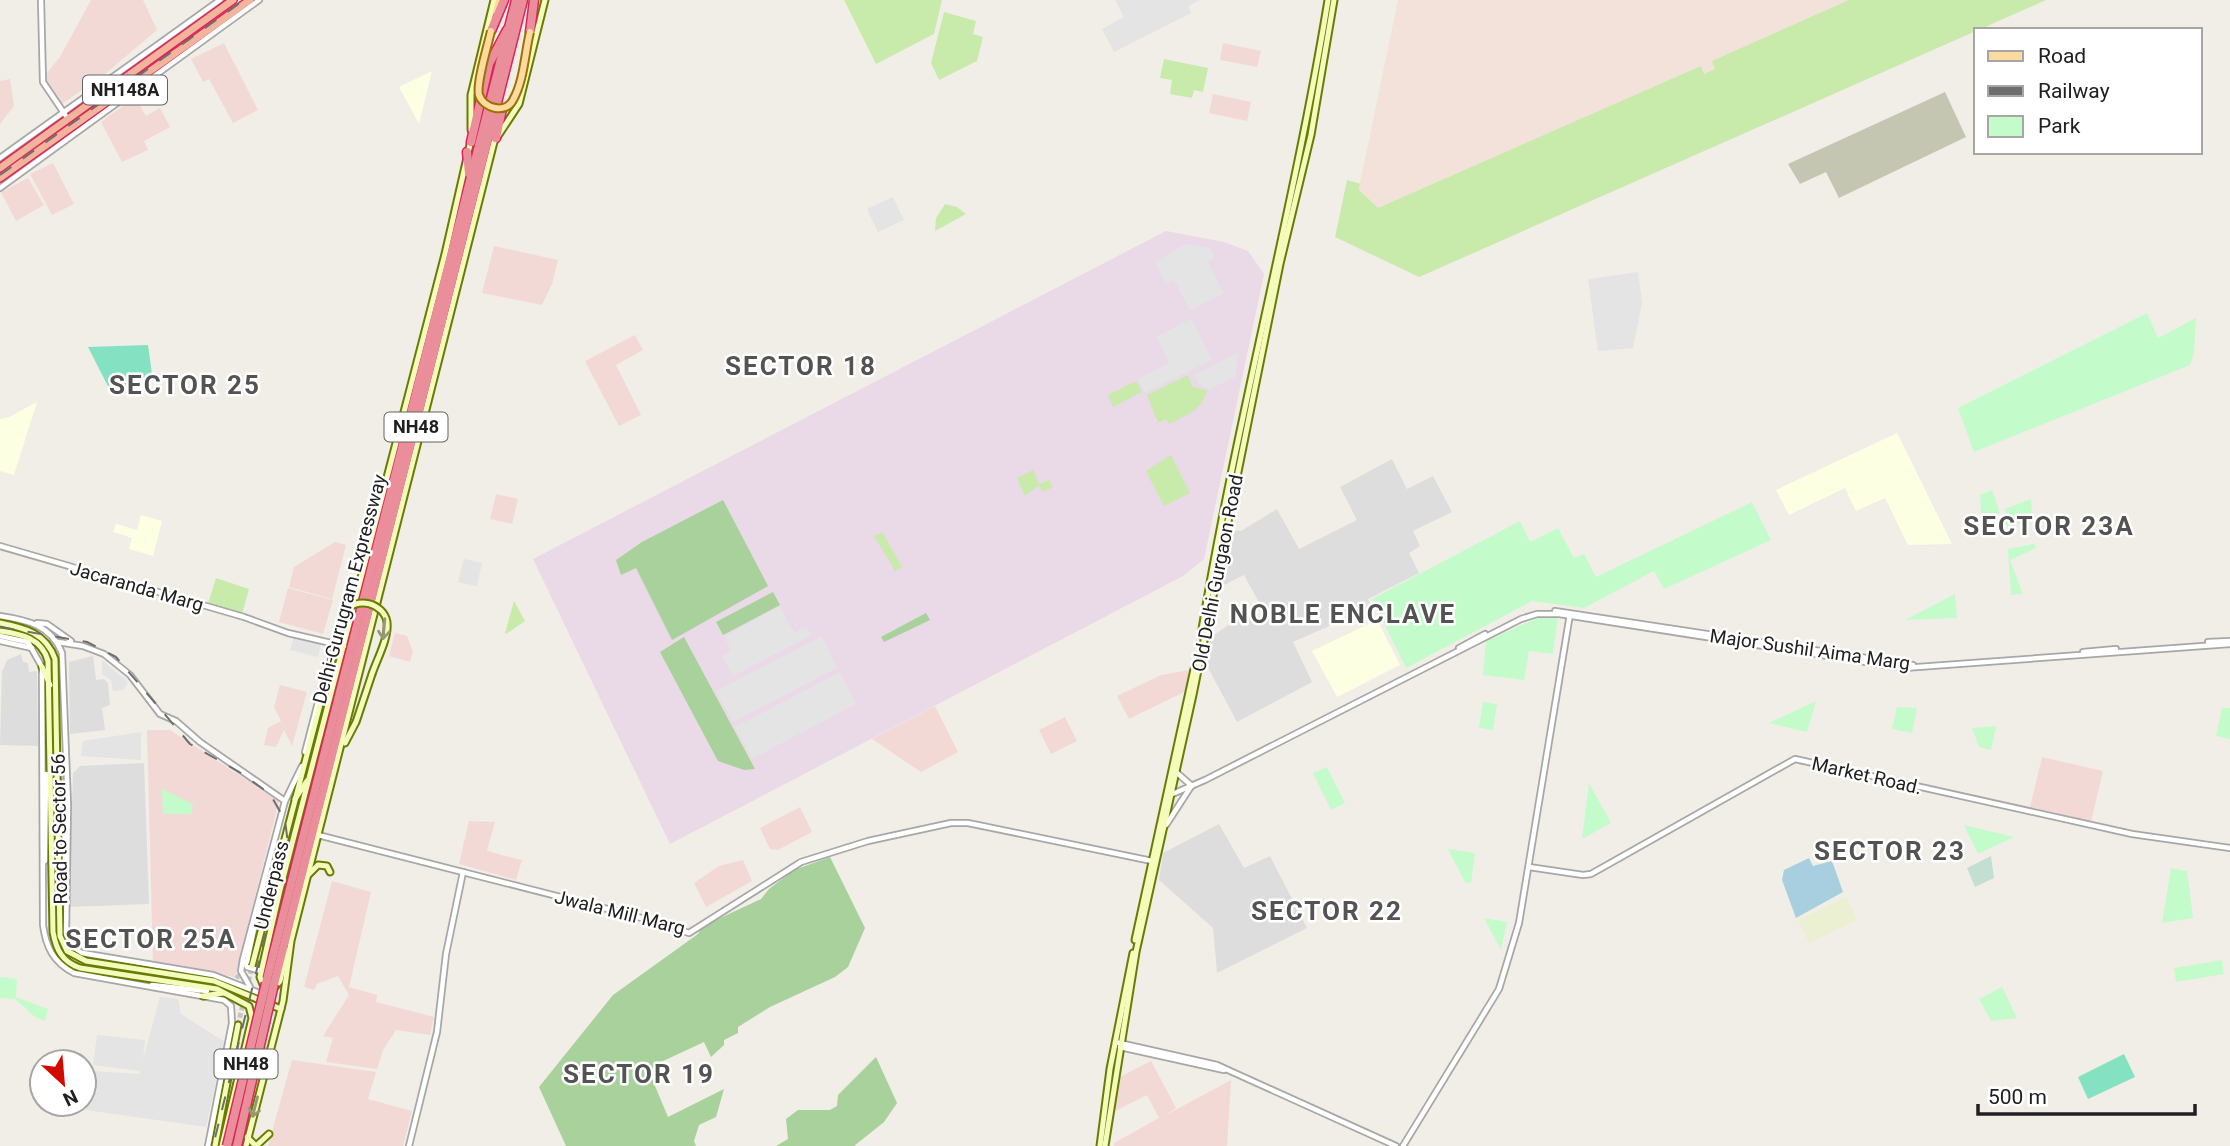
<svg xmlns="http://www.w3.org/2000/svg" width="2230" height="1146" font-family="Roboto,sans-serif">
  <rect width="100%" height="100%" fill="#f1eee7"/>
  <g fill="#dedddd">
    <path d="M1392,459L1407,489L1433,476L1452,512L1413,531L1420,546L1409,553L1419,573L1368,599L1372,607L1293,642L1312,682L1237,722L1204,660L1206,640L1244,615L1267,617L1244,575L1224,585L1218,574L1228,529L1241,531L1277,509L1299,549L1357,520L1340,487Z"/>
    <path d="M21,654L23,662L28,663L29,672L37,671L38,746L0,745L2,672L7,660Z"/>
    <path d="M93,656L96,680L104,679L108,683L110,705L102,708L105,730L70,734L69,662Z"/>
    <path d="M144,763L149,904L69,907L73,773L80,766Z"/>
    <path d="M1219,824L1244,868L1270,856L1307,928L1217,973L1213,928L1159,880L1163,853Z"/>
  </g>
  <g fill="#f2d9d6">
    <path d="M91,0H143L157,30L105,74L62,104L43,78L60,57Z"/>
    <path d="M224,43L258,110L233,123L209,79L203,82L191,59Z"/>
    <path d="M1223,43L1261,51L1257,67L1220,60Z"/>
    <path d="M10,79L14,106L0,124V81Z"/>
    <path d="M1213,94L1251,102L1247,121L1209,113Z"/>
    <path d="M135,97L146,116L160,108L170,127L144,141L148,150L122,162L101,122Z"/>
    <path d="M53,163L74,204L52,215L30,174Z"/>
    <path d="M28,178L44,205L16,221L1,192Z"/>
    <path d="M494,246L558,260L552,284L542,305L482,293Z"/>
    <path d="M635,335L643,350L616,365L641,415L619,426L585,361Z"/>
    <path d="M496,494L518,499L512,524L490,519Z"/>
    <path d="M335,542L346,545L332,599L289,587L294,567Z"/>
    <path d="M288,588L333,600L323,634L279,622Z"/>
    <path d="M395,633L407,636L413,652L410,662L389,656Z"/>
    <path d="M1189,670L1186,691L1129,719L1117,696L1161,675Z"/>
    <path d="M280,685L307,692L292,746L284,730L276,747L264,745L268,728L281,721L274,707Z"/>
    <path d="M935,706L958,752L921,772L872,739Z"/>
    <path d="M1065,717L1077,741L1051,754L1039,730Z"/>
    <path d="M147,730H170L279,801L235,977L153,964Z"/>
    <path d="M2042,757L2103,771L2091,822L2030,807Z"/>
    <path d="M800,807L812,832L778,850L770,849L760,828Z"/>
    <path d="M469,821L495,822L487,851L522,860L516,880L459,864Z"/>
    <path d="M743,860L752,881L706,907L694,883L719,866Z"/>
    <path d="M332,881L371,892L349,987L377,995L376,1002L434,1017L430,1035L396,1030L383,1050L377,1069L326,1062L333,1038L323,1036L349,995L338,976L317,984L314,990L304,987Z"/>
    <path d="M292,1060L376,1072L368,1099L412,1111L403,1146H268Z"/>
    <path d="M1151,1061L1176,1108L1164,1116L1231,1080L1227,1146H1114V1143L1159,1118L1147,1095L1111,1113L1116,1079Z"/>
  </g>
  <path fill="#ead9e6" d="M1166,231L1224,242L1248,251L1264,274L1204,559L1183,576L670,844L533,559Z"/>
  <g fill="#fdffe2">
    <path d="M432,71L419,124L399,87Z"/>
    <path d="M37,402L14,475L0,471V419L9,417Z"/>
    <path d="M1897,433L1952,544L1908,545L1885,498L1856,511L1845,488L1789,515L1776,490Z"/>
    <path d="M141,515L162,521L153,556L129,549L132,538L113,532L116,524L137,530Z"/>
    <path d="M1377,620L1400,665L1337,697L1312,651Z"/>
  </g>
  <path fill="#f3e2da" d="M1398,0H2046L1419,277L1347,180L1360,183Z"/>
  <path fill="#c5c6b2" d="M1945,92L1966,137L1839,198L1826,172L1800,184L1788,164Z"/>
  <path fill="#ecf0d2" d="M1846,897L1857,920L1809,943L1798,920Z"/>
  <g fill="#c8ebac">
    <path d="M844,0H942L934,34L876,64Z"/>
    <path d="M1849,0H2046L1419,277L1335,237L1347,180L1360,184L1359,190L1378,208L1701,66L1704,74L1715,69L1712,61Z"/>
    <path d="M944,12L976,21L973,34L983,37L977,61L939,80L931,63Z"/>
    <path d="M1164,59L1208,68L1203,92L1194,90L1192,98L1170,94L1172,80L1160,78Z"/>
    <path d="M945,204L957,207L966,214L935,231L936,218Z"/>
    <path d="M1188,375L1193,387L1207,390C1202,411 1187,415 1169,424L1166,419L1158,423L1147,395Z"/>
    <path d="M1136,381L1142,392L1113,407L1108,395Z"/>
    <path d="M1171,455L1190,493L1164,506L1146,471Z"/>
    <path d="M1033,470L1039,484L1049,480L1053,487L1043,492L1039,485L1025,496L1017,478Z"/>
    <path d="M882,532L902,567L893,572V567L874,536Z"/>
    <path d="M216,578L249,589L242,614L208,604Z"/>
    <path d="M514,601L525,621L506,634L505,633Z"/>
  </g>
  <g fill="#a8d19b">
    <path d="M723,500L768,586L672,640L636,568L621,575L616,560L642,542Z"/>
    <path d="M773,592L780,605L723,635L716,622Z"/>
    <path d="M926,613L930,620L884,642L881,637Z"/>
    <path d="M684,637L755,769L744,770L718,761L660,652Z"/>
    <path d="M830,857L865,928L848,967L835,977L770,1007L738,1027V1033L724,1040V1045L711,1057L704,1042L661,1062L650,1074L668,1117L724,1089L716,1117L699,1125L694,1141L696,1146H566L539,1087L613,995L698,934L703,926L761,899L769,889L794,870Z"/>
    <path d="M876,1057L897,1103L884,1122L854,1146H776L788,1139L786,1119L798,1110H830L837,1106L838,1095Z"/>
  </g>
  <path fill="#c3dfd4" d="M1991,856L1994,878L1975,887L1967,868Z"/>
  <g fill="#c4fbcb">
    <path d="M2147,313L2158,338L2196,318L2194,353L2190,365L1974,452L1958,408Z"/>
    <path d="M1992,490L2000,513H1981L1980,495Z"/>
    <path d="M2031,499L2032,521L2006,526L2005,509Z"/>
    <path d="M1752,502L1771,540L1664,589L1654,571L1584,608L1532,601L1406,668L1372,599L1520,521L1530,542L1558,528L1574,558L1584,554L1596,577Z"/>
    <path d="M2034,544L2036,548L2010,560L2023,594L2011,595L2008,549Z"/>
    <path d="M1955,594L1957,618L1905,620Z"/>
    <path d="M1558,616L1553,654L1529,651L1524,680L1483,675L1486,641L1538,618Z"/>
    <path d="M1816,701L1807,732L1769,723Z"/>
    <path d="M1483,702L1497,704L1493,730L1479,728Z"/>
    <path d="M1897,707L1917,708L1912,733L1892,729Z"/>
    <path d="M2222,708H2230V739L2216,736Z"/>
    <path d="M1996,726L1991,750L1979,747L1972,728Z"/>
    <path d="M1327,767L1345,803L1331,810L1313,773Z"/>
    <path d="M1589,783L1611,823L1582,839Z"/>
    <path d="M162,789L193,804L191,814H163Z"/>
    <path d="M1964,825L2014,837L1978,854Z"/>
    <path d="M1448,849L1475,853L1471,883L1465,882Z"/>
    <path d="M2171,868L2187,871L2193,918L2162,923Z"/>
    <path d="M1484,918L1507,922L1501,950Z"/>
    <path d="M2222,960L2224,974L2176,982L2174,968Z"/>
    <path d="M0,977L17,979L16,997L48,1009L45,1021L34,1016L15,999L0,998Z"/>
    <path d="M2002,987L2017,1018L1991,1021L1979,999Z"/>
  </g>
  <g fill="#84e1c2">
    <path d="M148,345L152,374L112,394L88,347Z"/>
    <path d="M2124,1054L2135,1077L2088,1099L2078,1077Z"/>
  </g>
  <g fill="#e4e4e4">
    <path d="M1115,0H1200L1188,6L1191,13L1114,52L1102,29L1124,17Z"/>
    <path d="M893,197L904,220L878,232L867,209Z"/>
    <path d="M1186,244L1210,248L1215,257L1208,262L1224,293L1190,311L1174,280L1166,284L1154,262Z"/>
    <path d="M1638,272L1642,303L1633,348L1598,351L1588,279Z"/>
    <path d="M1192,318L1212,360L1145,393L1138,379L1169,363L1156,337Z"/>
    <path d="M1239,352L1235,377L1210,389L1199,384L1194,375Z"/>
    <path d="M464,559L482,563L477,586L458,582Z"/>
    <path d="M780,606L794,633L806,626L812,635L733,676L722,656L731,650L724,637Z"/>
    <path d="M294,636L321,643L318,657L290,650Z"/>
    <path d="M822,636L837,668L733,722L716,691Z"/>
    <path d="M102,660L128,682L123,690L113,691L111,680L102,674Z"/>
    <path d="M840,672L856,704L752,759L735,727Z"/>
    <path d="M141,732V760L81,756L83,741Z"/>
    <path d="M160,997L178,999L181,1014L225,1042L206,1127L86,1110L89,1071L139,1074L140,1071L93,1065L97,1035L145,1040L143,1060Z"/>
  </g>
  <path fill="#a7cfdf" d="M1809,858L1813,866L1832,861L1843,892L1796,918L1782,880L1784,870Z"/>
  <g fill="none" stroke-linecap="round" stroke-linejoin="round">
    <g stroke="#c7c5bf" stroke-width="4.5" stroke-dasharray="4.5 2" stroke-linecap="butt">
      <path d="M46,774L49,765H61L64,785"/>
      <path d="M233,984L247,962"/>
    </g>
    <path stroke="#c7c5bf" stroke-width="5" stroke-dasharray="5 2.5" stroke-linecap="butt" d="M238,1025L252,966"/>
    <defs>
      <g id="tertiary">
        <path d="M41,0L43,82L68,119"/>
        <path d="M0,158L220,0"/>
        <path d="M0,188L259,0"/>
        <path d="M0,546L244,617L288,633L344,646"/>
        <path d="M1555,611L1913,665"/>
        <path d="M0,616C27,620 51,625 62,653L68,805L66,933L73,947L82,953L213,975L262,994"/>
        <path d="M37,623L47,624L71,641"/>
        <path d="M0,636L28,642L42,667L43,925C46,947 53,962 74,973L224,1000L231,1006L232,1023L208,1146"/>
        <path d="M0,641L32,648"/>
        <path d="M58,642L83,646L104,654L130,675L160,714L176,721L200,742L285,801L243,959L241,971L250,987"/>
        <path d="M2208,642L2230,641"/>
        <path d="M1459,648L1485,634"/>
        <path d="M2083,652L2116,649"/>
        <path d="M305,752L324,679"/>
        <path d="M1176,772L1192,786"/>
        <path d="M64,785L65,865"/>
        <path d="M1170,795L1205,780L1521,619L1537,614H1559L1904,668L2230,644"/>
        <path d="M285,801L302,766"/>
        <path d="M1166,825L1190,788"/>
        <path d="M318,835L635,916L689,933L801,862L868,841L951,823H968L1152,861"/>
        <path d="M45,861L46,774"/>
        <path d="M1529,867L1583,875L1591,874L1795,759L2132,834L2230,848"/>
        <path d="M243,960L247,967L261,971"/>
        <path d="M247,962L264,881"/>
        <path d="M152,985L207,991"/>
        <path d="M1115,1042L1217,1065L1396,1146"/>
        <path d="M1120,1047L1224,1070"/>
        <path d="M409,1146L437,1032L446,954L463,872"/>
        <path d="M1403,1146L1499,989L1519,923L1570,614"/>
      </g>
      <g id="secondary">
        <path d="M471,130V95L494,0"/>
        <path d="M0,623C25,628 46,633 55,659L60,936L67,951L86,961L214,981L281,1009"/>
        <path d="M0,631C21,634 42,638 48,661L53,932C56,949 62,962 80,968L217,989L249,1006L252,1018L222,1146"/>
        <path d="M1201,635C1236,422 1293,213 1328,0"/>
        <path d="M42,667L50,685"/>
        <path d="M345,743L356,722L372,674"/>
        <path d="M295,799L307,781"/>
        <path d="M309,874L318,865L327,866L330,872"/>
        <path d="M1135,940L1194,669"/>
        <path d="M287,950L280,981L274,988L265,989L260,977L280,890L445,254L471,140"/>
        <path d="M252,966L330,666"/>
        <path d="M203,996L223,993"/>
        <path d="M247,1137L256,1146L269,1134"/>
        <path d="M215,1146L238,1025"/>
        <path d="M246,1146L283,1001L291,941L494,142L519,104L545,0"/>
        <path d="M1100,1146L1110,1069L1133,953"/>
        <path d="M1105,1146L1136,952L1193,695L1280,264L1311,135L1334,0"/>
      </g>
      <path id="primary" d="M496,12L499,0"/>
      <g id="trunk">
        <path d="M0,168L233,0"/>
        <path d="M0,178L250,0"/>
      </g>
      <g id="motorway">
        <path d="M491,31L504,0"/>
        <path d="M530,32L534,0"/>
        <path d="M496,138L502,109"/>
        <path d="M471,142L489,64L507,30"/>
        <path d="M467,152L469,173"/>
        <path d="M266,983L516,0"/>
        <path d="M274,984L523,0"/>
      </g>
    </defs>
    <use href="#tertiary" stroke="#a7a7a7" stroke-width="8"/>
    <use href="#secondary" stroke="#687c03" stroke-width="9"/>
    <use href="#primary" stroke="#9d7100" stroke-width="10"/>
    <use href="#trunk" stroke="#df245a" stroke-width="10"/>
    <use href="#motorway" stroke="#df245a" stroke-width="11"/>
    <use href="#tertiary" stroke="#fff" stroke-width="4.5"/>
    <use href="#secondary" stroke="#f4fbbb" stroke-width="5"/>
    <use href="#primary" stroke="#fdda9f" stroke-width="6"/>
    <use href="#trunk" stroke="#f3b49c" stroke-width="7"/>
    <use href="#motorway" stroke="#e98e9a" stroke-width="8"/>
    <g stroke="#6e6e6e" stroke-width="2" stroke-dasharray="14 14" stroke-linecap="butt">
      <path d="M0,175L244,0"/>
      <path d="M0,627L87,642L116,657L190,744L241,773L270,794L285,820L288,844L213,1146"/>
    </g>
    <defs>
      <path id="secondary-bridge" d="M330,666C335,650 337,628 345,613C355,595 384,603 387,622C389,638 377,659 372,674"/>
      <path id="primary-bridge" d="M491,31C488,45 476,83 479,95C484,109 506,114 513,100C524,81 525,52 530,32"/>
      <g id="motorway-bridge">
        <path d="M227,1146L266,983"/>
        <path d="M237,1146L274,984"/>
      </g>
    </defs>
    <use href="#secondary-bridge" stroke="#687c03" stroke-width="9" stroke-linecap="butt"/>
    <use href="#primary-bridge" stroke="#9d7100" stroke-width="10" stroke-linecap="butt"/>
    <use href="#motorway-bridge" stroke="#df245a" stroke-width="11" stroke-linecap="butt"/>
    <use href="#secondary-bridge" stroke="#f4fbbb" stroke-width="5"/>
    <use href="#primary-bridge" stroke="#fdda9f" stroke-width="6"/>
    <use href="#motorway-bridge" stroke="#e98e9a" stroke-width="8"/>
  </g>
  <defs><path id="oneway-shaft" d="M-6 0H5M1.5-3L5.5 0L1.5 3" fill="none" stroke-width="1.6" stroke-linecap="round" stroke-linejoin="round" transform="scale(1.75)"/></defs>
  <g stroke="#959875">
    <use href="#oneway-shaft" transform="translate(384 629) rotate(95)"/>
    <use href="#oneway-shaft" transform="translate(255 1107) rotate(104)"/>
  </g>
  <g text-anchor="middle" stroke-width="5" stroke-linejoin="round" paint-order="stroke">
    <g fill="#fff" stroke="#636363" stroke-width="2">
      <rect x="83" y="75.5" width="84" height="29" rx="5"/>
      <rect x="384.5" y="412.5" width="63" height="29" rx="5"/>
      <rect x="214.5" y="1049.5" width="63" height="29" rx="5"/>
    </g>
    <g font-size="18" font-weight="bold" fill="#202020">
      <text x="125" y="96">NH148A</text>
      <text x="416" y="433">NH48</text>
      <text x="246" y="1070">NH48</text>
    </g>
    <g font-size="19" fill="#202020" stroke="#fff">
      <text transform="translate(1217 573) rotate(-79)" y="7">Old Delhi Gurgaon Road</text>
      <text transform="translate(137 586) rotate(16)" y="7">Jacaranda Marg</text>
      <text transform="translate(349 589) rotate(-75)" y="7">Delhi-Gurugram Expressway</text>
      <text transform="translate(1810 649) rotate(8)" y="7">Major Sushil Aima Marg</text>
      <text transform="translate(1867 775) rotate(13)" y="7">Market Road.</text>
      <text transform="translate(59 829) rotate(-91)" y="7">Road to Sector 56</text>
      <text transform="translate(271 885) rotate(-76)" y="7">Underpass</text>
      <text transform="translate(620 912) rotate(14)" y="7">Jwala Mill Marg</text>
    </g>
    <g font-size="26" font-weight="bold" letter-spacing="2" fill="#535353" stroke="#fff">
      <text x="801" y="375">SECTOR 18</text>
      <text x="185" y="394">SECTOR 25</text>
      <text x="2049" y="535">SECTOR 23A</text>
      <text x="1343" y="623">NOBLE ENCLAVE</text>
      <text x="1890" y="860">SECTOR 23</text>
      <text x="1327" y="920">SECTOR 22</text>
      <text x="151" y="948">SECTOR 25A</text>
      <text x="639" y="1083">SECTOR 19</text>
    </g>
  </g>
  <rect x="1974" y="28" width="228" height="126" fill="#ffffff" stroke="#a6a6a6" stroke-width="2"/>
  <rect x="1988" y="51" width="35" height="10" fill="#fdda9f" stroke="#a6a6a6" stroke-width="2"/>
  <text x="2038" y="63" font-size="21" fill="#202020">Road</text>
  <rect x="1988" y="86" width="35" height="10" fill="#6e6e6e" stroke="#a6a6a6" stroke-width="2"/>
  <text x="2038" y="98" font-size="21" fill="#202020">Railway</text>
  <rect x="1988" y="116" width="35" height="21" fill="#c4fbcb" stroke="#a6a6a6" stroke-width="2"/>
  <text x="2038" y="133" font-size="21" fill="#202020">Park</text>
  <g transform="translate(63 1083) rotate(154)"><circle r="33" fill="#ffffff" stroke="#a6a6a6" stroke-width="2"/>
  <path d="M0-5L12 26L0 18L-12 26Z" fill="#d10b00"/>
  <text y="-10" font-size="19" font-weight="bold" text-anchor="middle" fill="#202020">N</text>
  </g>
  <path d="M1978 1104v10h217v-10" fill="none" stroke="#202020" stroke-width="3.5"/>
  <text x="1988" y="1104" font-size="21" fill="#202020" stroke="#ffffff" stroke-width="5" paint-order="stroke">500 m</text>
</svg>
